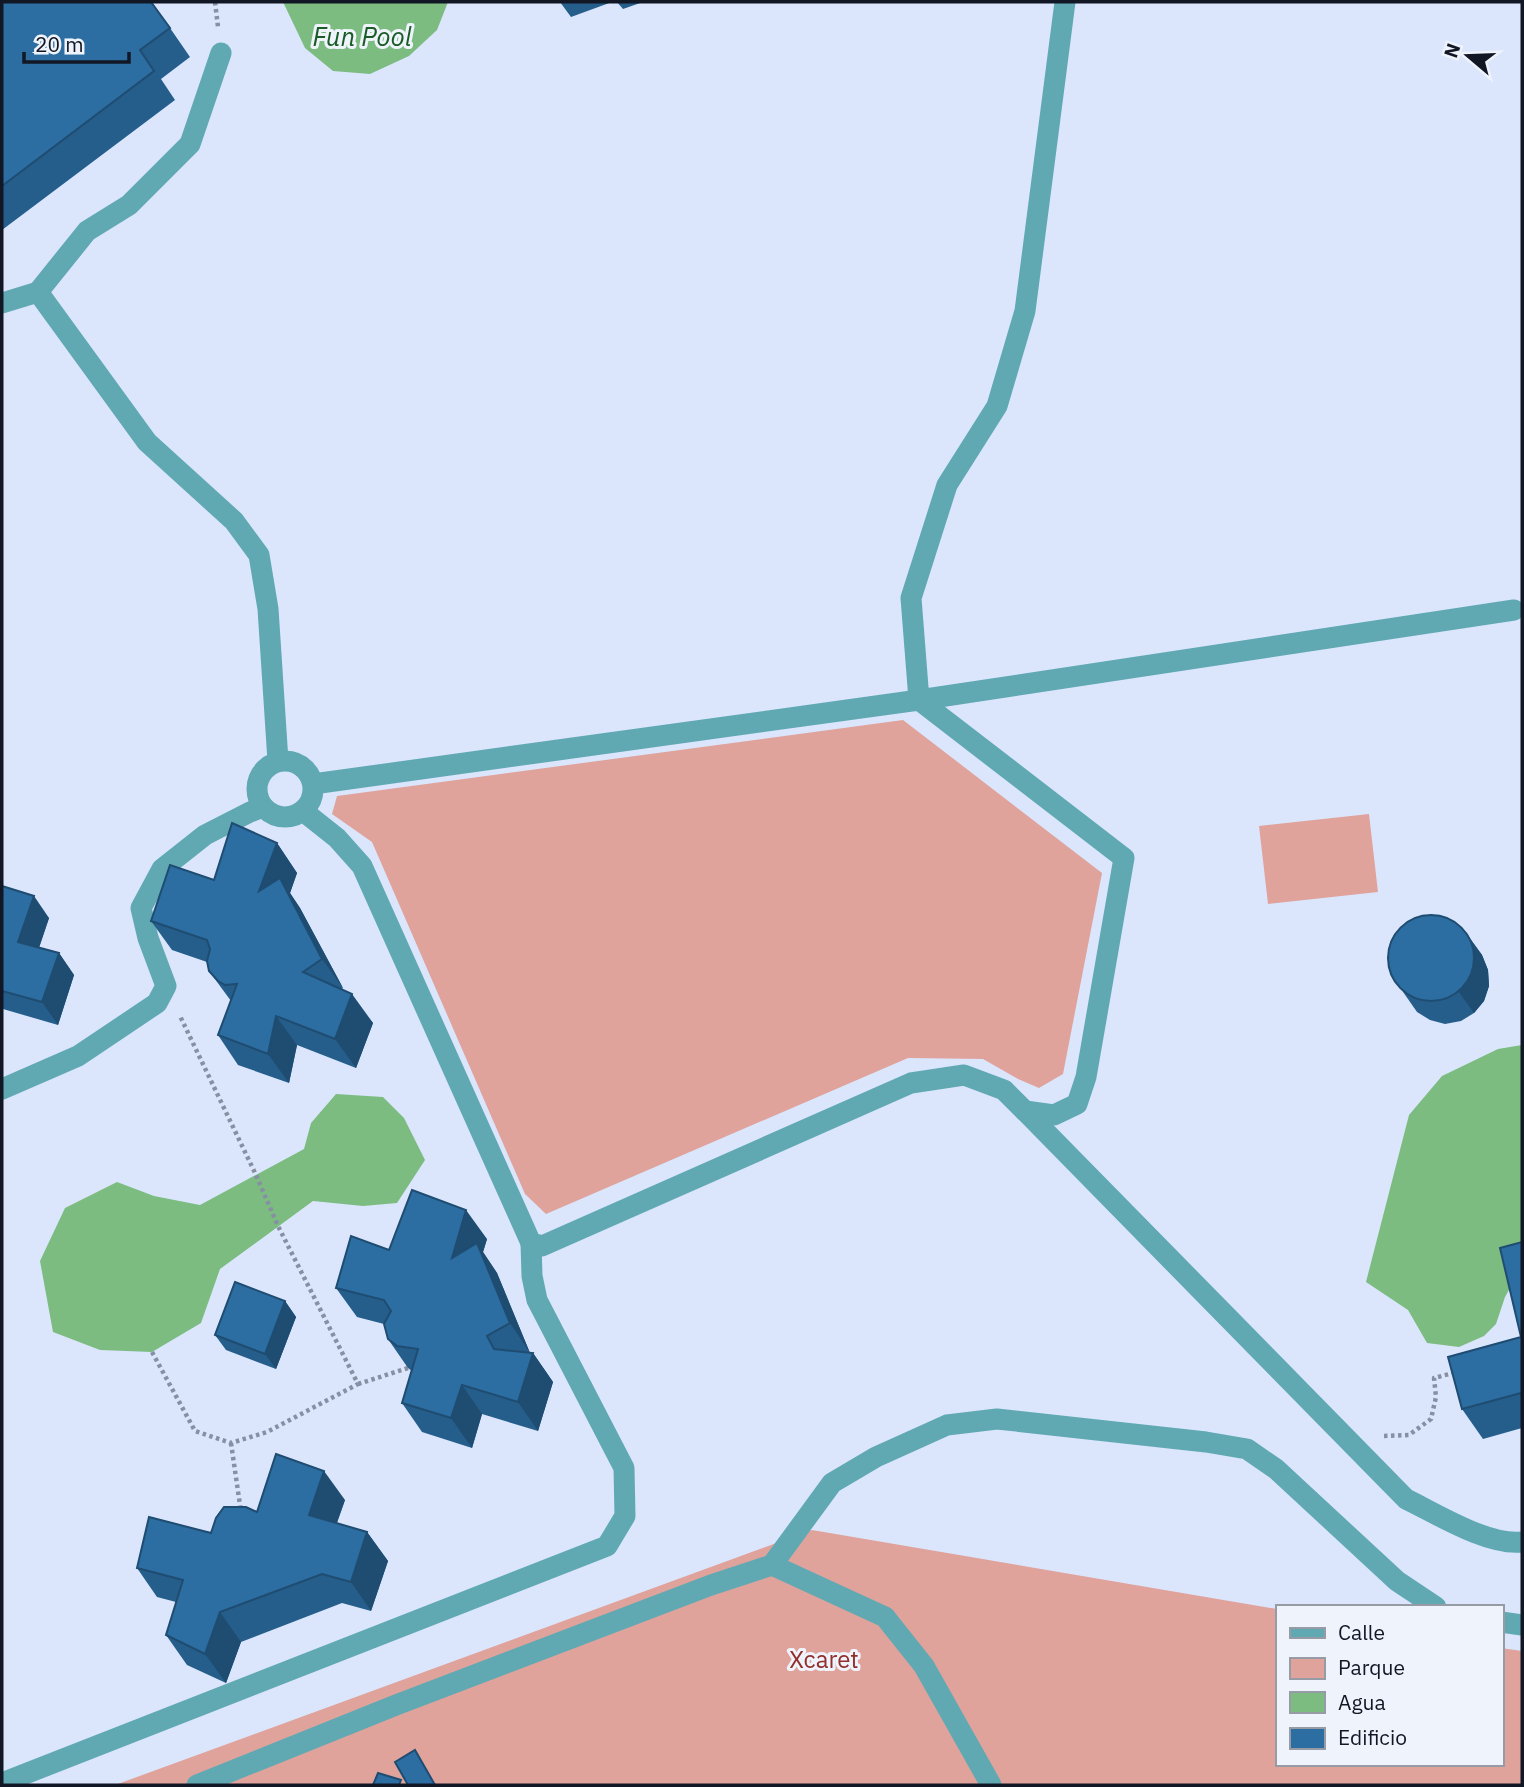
<svg xmlns="http://www.w3.org/2000/svg" width="1524" height="1787" font-family="'IBM Plex Sans',sans-serif">
  <rect width="100%" height="100%" fill="#dbe6fd"/>
  <g fill="#dfa39c">
    <path d="M903,720L1102,873L1063,1074L1039,1088L1018,1079L983,1059L908,1058L546,1214L525,1194L372,842L332,814L337,796Z"/>
    <path d="M1369,814L1378,892L1268,904L1259,826Z"/>
    <path d="M812,1530L1277,1609V1764H1501V1648L1522,1651V1785H115Z"/>
  </g>
  <g fill="#7cbc81">
    <path d="M283,2H448L437,30L409,56L370,74L333,71L305,48Z"/>
    <path d="M1522,1045V1273L1515,1279L1505,1297L1496,1324L1484,1336L1459,1347L1427,1343L1408,1310L1366,1282L1409,1115L1442,1076L1498,1049Z"/>
    <path d="M336,1094L383,1097L404,1118L425,1160L397,1203L363,1206L313,1201L220,1269L201,1323L152,1352L100,1350L53,1332L40,1261L65,1208L117,1182L154,1196L200,1205L304,1149L311,1123Z"/>
  </g>
  <g fill="none" stroke-linecap="round" stroke-linejoin="round">
    <g stroke="#8790a3" stroke-width="4.5" stroke-dasharray="3.5 3.5" stroke-linecap="butt">
      <path d="M215,2L218,27"/>
      <path d="M152,1352L195,1431L231,1443L267,1432L358,1384L278,1226L256,1175L180,1016"/>
      <path d="M358,1384L408,1368"/>
      <path d="M1384,1436L1409,1435L1431,1419L1436,1397L1434,1378L1457,1372"/>
      <path d="M231,1443L241,1512"/>
    </g>
    <g stroke="#60a9b3" stroke-width="21">
      <path d="M1065,2L1025,311L997,406L947,485L911,598L919,700L1514,610"/>
      <path d="M38,292L87,231L129,205L190,144L221,53"/>
      <path d="M2,303L38,292L147,442L234,521L259,555L268,609L278,761"/>
      <circle cx="285" cy="789" r="28"/>
      <path d="M303,811L337,838L362,866L531,1243L542,1246L911,1083L964,1075L1004,1090L1025,1111L1054,1115L1077,1104L1086,1077L1124,858L919,700L313,784"/>
      <path d="M2,1089L78,1056L157,1003L166,986L148,938L141,908L162,869L205,835L250,812L263,807"/>
      <path d="M1025,1111L1406,1499C1437,1514 1488,1546 1522,1542"/>
      <path d="M772,1565L885,1617L924,1666L991,1785"/>
      <path d="M1501,1622L1522,1625"/>
      <path d="M2,1783L607,1546L625,1516L624,1468L537,1300L532,1276L531,1243"/>
      <path d="M197,1785L396,1705L711,1585L772,1565L832,1483L876,1457L947,1425L997,1419L1206,1442L1247,1449L1276,1469L1397,1581L1436,1607"/>
    </g>
  </g>
  <g fill="#265e8b">
    <path d="M2,2L170,28L190,57L161,79L175,100L2,230Z"/>
    <path d="M560,2H612L571,17Z"/>
    <path d="M617,2H643L623,9Z"/>
    <path d="M277,843L297,873L290,893L300,908L343,988L342,989L373,1023L356,1068L297,1045L289,1083L238,1065L218,1035L231,1001L209,971L207,962L172,950L151,921L214,880Z"/>
    <path d="M2,886L49,918L39,948L59,953L74,975L58,1025L3,1009L2,1016Z"/>
    <path d="M1466,933L1482,955L1488,970L1489,986L1484,1001L1474,1013L1461,1021L1445,1024L1430,1020L1417,1012L1392,976Z"/>
    <path d="M487,1239L483,1252L497,1273L530,1353H533L553,1382L538,1431L482,1414L472,1448L422,1432L402,1403L412,1371L408,1368L388,1339L384,1324L357,1317L336,1288L389,1250Z"/>
    <path d="M1522,1242V1428L1483,1439L1462,1409L1521,1337Z"/>
    <path d="M285,1301L296,1317L276,1369L226,1350L215,1335Z"/>
    <path d="M345,1500L337,1523L367,1532L388,1561L371,1611L342,1603L241,1642L226,1683L187,1665L166,1635L176,1602L157,1597L137,1568L257,1512Z"/>
  </g>
  <g fill="#1f4c71">
    <path d="M277,843L297,873L290,893L300,908L343,988L322,959L259,891Z"/>
    <path d="M34,896L49,918L33,965L18,942Z"/>
    <path d="M1466,933L1482,955L1488,970L1489,986L1484,1001L1474,1013L1458,991Z"/>
    <path d="M59,953L74,975L58,1025L42,1002Z"/>
    <path d="M352,994L373,1023L356,1068L335,1039Z"/>
    <path d="M276,1016L297,1045L289,1083L268,1054Z"/>
    <path d="M466,1210L487,1239L483,1252L497,1273L530,1353L510,1323L452,1258Z"/>
    <path d="M285,1301L296,1317L276,1369L265,1354Z"/>
    <path d="M533,1353L553,1382L538,1431L518,1402Z"/>
    <path d="M462,1385L482,1414L472,1448L451,1418Z"/>
    <path d="M324,1471L345,1500L329,1544L309,1515Z"/>
    <path d="M367,1532L388,1561L371,1611L351,1582Z"/>
    <path d="M220,1612L241,1642L226,1683L205,1654Z"/>
  </g>
  <g fill="#2c6da2" stroke="#1f4c71" stroke-width="2">
    <path d="M2,2H151L170,28L140,50L154,71L2,186Z"/>
    <path d="M232,823L277,843L259,891L280,878L322,959L303,972L352,994L335,1039L276,1016L268,1054L218,1035L237,984L225,985L218,981L209,971L207,961L210,949L207,940L151,921L170,865L214,880Z"/>
    <path d="M2,886L34,896L18,942L59,953L42,1002L2,991Z"/>
    <circle cx="1431" cy="958" r="43"/>
    <path d="M412,1190L466,1210L452,1258L477,1243L510,1323L487,1336L494,1349L533,1353L518,1402L462,1385L451,1418L402,1403L418,1349L397,1346L388,1339L384,1324L391,1311L384,1300L336,1288L351,1236L389,1250Z"/>
    <path d="M1522,1242V1398L1521,1393L1462,1409L1448,1357L1521,1337L1500,1248Z"/>
    <path d="M235,1282L285,1301L265,1354L215,1335Z"/>
    <path d="M276,1454L324,1471L309,1515L367,1532L351,1582L322,1574L220,1612L205,1654L166,1635L183,1580L137,1568L149,1517L211,1533L216,1518L224,1507H246L257,1512Z"/>
    <path d="M415,1750L435,1785H408L395,1762Z"/>
    <path d="M378,1773L401,1780L399,1785H373Z"/>
  </g>
  <g text-anchor="middle" stroke-width="6" stroke-linejoin="round" paint-order="stroke">
    <g font-size="24" fill="#932e2a" stroke="#eff3fb">
      <text x="824" y="1668">Xcaret</text>
    </g>
    <g font-size="26" font-style="italic" fill="#195c25" stroke="#eff3fb">
      <text x="362" y="46">Fun Pool</text>
    </g>
  </g>
  <rect width="1524" height="1787" fill="none" stroke="#121725" stroke-width="7"/>
  <rect x="1276" y="1605" width="228" height="161" fill="#eff3fb" stroke="#979ba5" stroke-width="2"/>
  <rect x="1290" y="1628" width="35" height="10" fill="#60a9b3" stroke="#979ba5" stroke-width="2"/>
  <text x="1338" y="1640" font-size="21" fill="#121725">Calle</text>
  <rect x="1290" y="1658" width="35" height="21" fill="#dfa39c" stroke="#979ba5" stroke-width="2"/>
  <text x="1338" y="1675" font-size="21" fill="#121725">Parque</text>
  <rect x="1290" y="1692" width="35" height="21" fill="#7cbc81" stroke="#979ba5" stroke-width="2"/>
  <text x="1338" y="1710" font-size="21" fill="#121725">Agua</text>
  <rect x="1290" y="1728" width="35" height="21" fill="#2c6da2" stroke="#979ba5" stroke-width="2"/>
  <text x="1338" y="1745" font-size="21" fill="#121725">Edificio</text>
  <g transform="translate(1468 56) rotate(289)" stroke="#eff3fb" stroke-width="5" paint-order="stroke">
  <path d="M0-5L12 26L0 18L-12 26Z" fill="#121725"/>
  <text y="-10" font-size="19" font-weight="bold" text-anchor="middle" fill="#121725">N</text>
  </g>
  <path d="M24 52v10h105v-10" fill="none" stroke="#121725" stroke-width="3.5"/>
  <text x="35" y="52" font-size="21" fill="#121725" stroke="#eff3fb" stroke-width="5" paint-order="stroke">20 m</text>
</svg>
